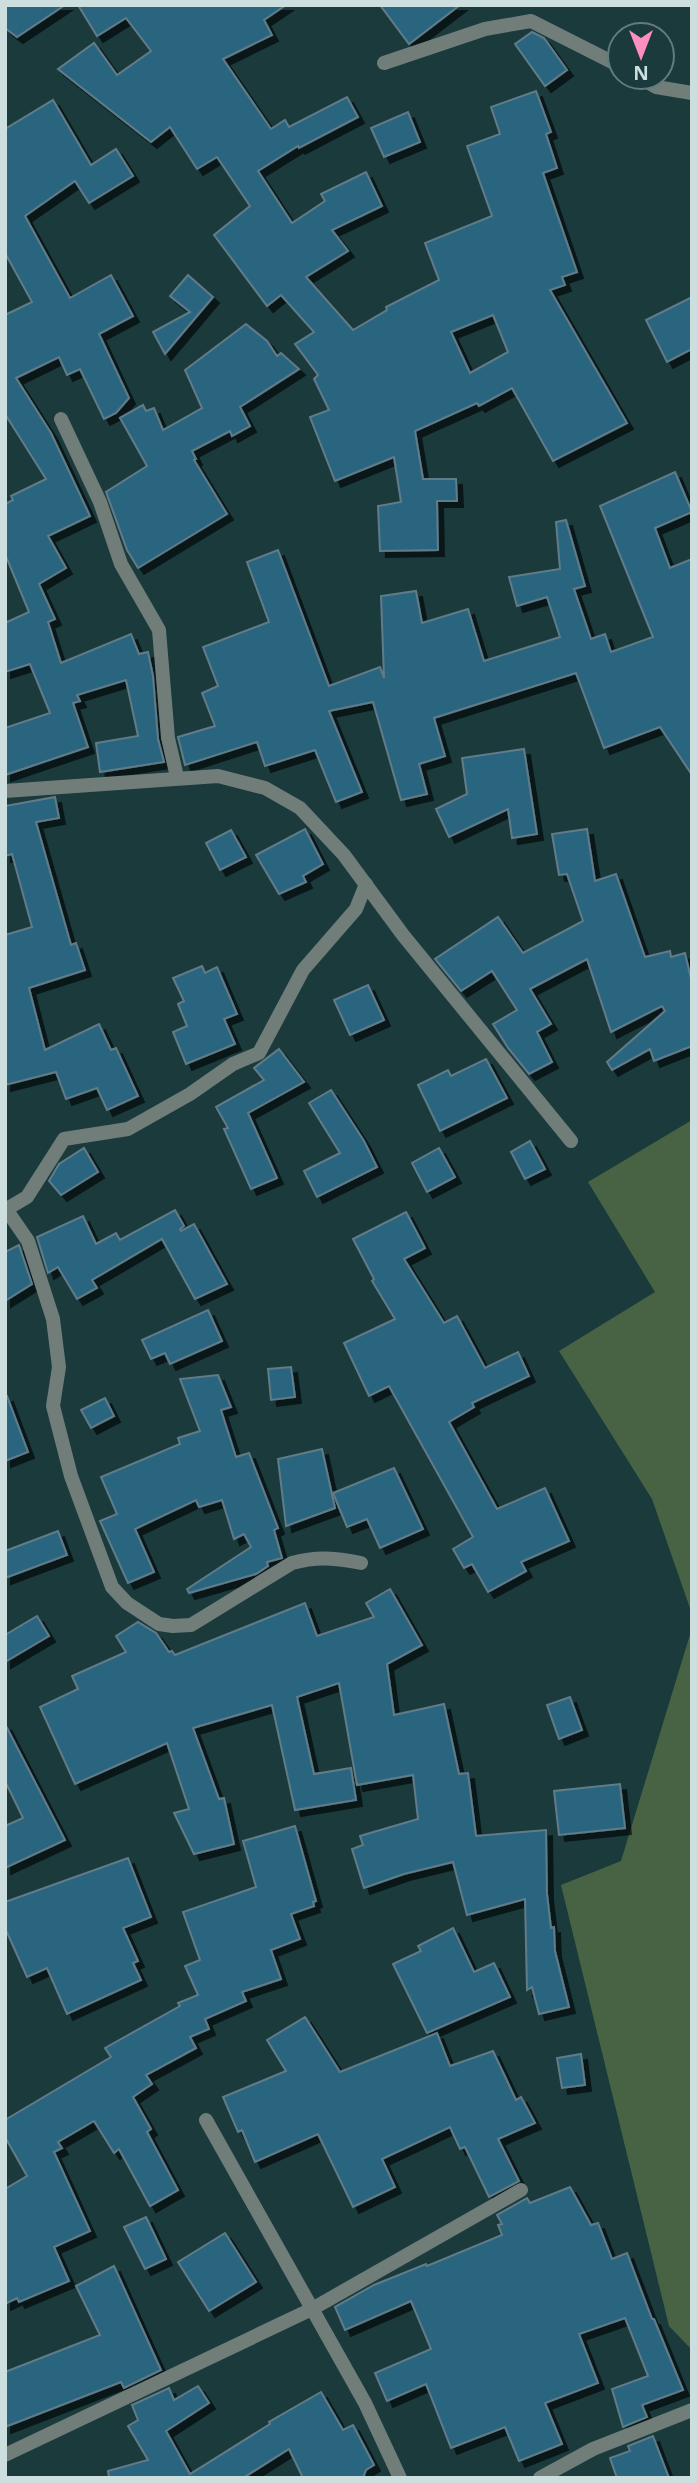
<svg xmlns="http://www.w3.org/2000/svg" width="697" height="2483" font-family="'Noto Sans',sans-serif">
  <defs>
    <filter id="shadow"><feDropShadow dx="6" dy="6" stdDeviation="0" flood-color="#0009"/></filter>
  </defs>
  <rect width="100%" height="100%" fill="#1a3a3c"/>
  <g fill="#486343">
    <path d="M692,1120V1614L652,1499L559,1351L655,1292L588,1182Z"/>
    <path d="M692,1628V2350L669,2326L561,1885L621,1861Z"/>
  </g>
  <g fill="#2c657f" stroke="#617b89" stroke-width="2" fill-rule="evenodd" filter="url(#shadow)">
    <path d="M5,5H65L17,37L5,28Z"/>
    <path d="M78,5H286L264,20L272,35L223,59L271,129L285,120L289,127L347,97L358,117L299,148L298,146L258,171L292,223L325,201L321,194L366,172L382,206L332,230L348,251L306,277L353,330L387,310L386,307L439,280L425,243L492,216L467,146L500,134L491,107L536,91L551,132L546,134L557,168L543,173L577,272L562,277L565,285L550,290L627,423L553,461L512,388L479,406L477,403L415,431L423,479H456L457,501H437L438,550L380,551L378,506L401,502L394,457L335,481L310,417L329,410L314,379L318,375L295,344L314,332L281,295L267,306L214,235L250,206L217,157L197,169L170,127L151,142L58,69L94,43L117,75L151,51L126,18L97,36ZM493,315L508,352L470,373L451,332Z"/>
    <path d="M380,5H460L409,44Z"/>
    <path d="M532,32L544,38L567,70L545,86L515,44Z"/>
    <path d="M53,100L91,165L116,149L133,176L89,203L75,181L25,216L70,298L111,275L133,316L99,334L129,398L116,413L104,419L80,369L67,375L59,357L16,378L51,433L90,516L48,536L66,568L39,584L55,619L48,622L61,663L131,634L139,654L148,652L153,676L158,739L164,762L100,772L96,743L138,736L126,680L77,695L80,701L73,703L88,747L5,775V728L50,713L30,664L5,672V623L29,612L5,554V504L13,500L11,496L46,479L5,414V315L32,302L5,253V129Z"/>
    <path d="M408,112L420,142L384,157L371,128Z"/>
    <path d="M188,275L213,297L165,354L153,332L190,312L170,296Z"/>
    <path d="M692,297V349L667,362L646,320Z"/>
    <path d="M246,324L267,341L277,356L281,353L299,369L240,407L250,426L232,436L230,431L192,451L196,459L194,460L227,514L138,568L127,550L106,492L147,466L120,418L143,405L146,411L154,408L163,430L202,408L185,370Z"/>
    <path d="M675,472L692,512L655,528L670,568L692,559V775L660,727L604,748L576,673L434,718L445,756L419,764L427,794L401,800L373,702L329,711L362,792L336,802L315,750L265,766L257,742L185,765L178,737L215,726L202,693L218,686L203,647L269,622L247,562L278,550L329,686L380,667L384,678L381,596L416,591L422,623L468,609L484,661L560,637L547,597L517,606L509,577L560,569L556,522L566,520L585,586L574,589L591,639L605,634L611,652L653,637L600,506Z"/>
    <path d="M524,749L537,834L512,838L508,809L449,837L436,809L467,794L462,758Z"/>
    <path d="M55,797L59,818L36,822L71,945L76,943L85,970L29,988L45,1050L99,1024L111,1050L116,1048L138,1096L107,1110L97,1088L66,1099L56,1072L5,1085V935L32,927L12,854L5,856V806Z"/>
    <path d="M305,829L323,864L303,876L306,882L279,894L256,855Z"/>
    <path d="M587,829L595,881L616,874L645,957L670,951L671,957L685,953L692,983V1046L654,1061L650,1049L612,1070L607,1062L665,1011L662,1006L611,1032L587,959L530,989L551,1024L537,1032L552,1062L529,1074L508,1048L493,1024L517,1010L492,971L461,991L435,959L498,917L523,953L583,921L567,874L559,875L552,834Z"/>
    <path d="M231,830L246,857L220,870L206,843Z"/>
    <path d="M202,966L205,973L217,967L237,1014L224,1019L235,1044L186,1064L173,1032L187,1026L178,1004L184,1001L173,978Z"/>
    <path d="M368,985L384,1020L350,1035L334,1000Z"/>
    <path d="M279,1049L304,1082L248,1113L277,1178L251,1189L224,1129L228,1128L216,1107L264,1080L254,1068Z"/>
    <path d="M486,1059L507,1098L440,1131L418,1085L448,1070L451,1076Z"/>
    <path d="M331,1090L364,1141L377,1167L317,1197L304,1171L340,1153L309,1103Z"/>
    <path d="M530,1141L545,1169L525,1179L511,1152Z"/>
    <path d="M84,1148L98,1172L61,1195L49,1181L59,1164Z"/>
    <path d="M439,1148L455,1177L427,1192L412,1163Z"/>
    <path d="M175,1210L184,1226L180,1229L181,1231L194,1224L227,1284L195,1299L162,1239L92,1280L97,1288L77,1299L58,1267L48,1273L37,1237L83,1216L96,1244L116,1233L120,1240Z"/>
    <path d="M406,1212L425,1248L404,1259L444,1323L457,1316L485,1368L518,1352L529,1376L472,1403L474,1407L449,1422L497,1509L545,1488L569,1541L521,1562L526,1571L488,1592L472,1564L464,1568L453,1549L473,1537L389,1386L369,1396L344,1343L395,1319L372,1281L374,1279L353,1239Z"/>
    <path d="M19,1245L32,1284L5,1301V1252Z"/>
    <path d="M208,1310L222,1341L170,1364L165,1353L151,1359L142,1340Z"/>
    <path d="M291,1367L295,1397L271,1400L268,1369Z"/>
    <path d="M218,1375L231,1407L221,1410L236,1457L249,1453L278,1528L274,1530L282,1558L267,1562L268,1566L256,1574L189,1593L187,1589L251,1547L244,1534L234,1539L222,1500L199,1507L196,1500L135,1529L154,1572L128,1583L100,1521L117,1514L101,1477L180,1444L178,1438L200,1431L180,1379Z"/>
    <path d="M7,1396L28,1452L5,1461V1397Z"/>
    <path d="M105,1398L114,1416L91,1428L81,1410Z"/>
    <path d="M322,1449L335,1508L286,1526L278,1459Z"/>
    <path d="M394,1468L423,1529L380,1548L367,1519L347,1527L333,1493Z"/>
    <path d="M58,1531L67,1555L5,1578V1551Z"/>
    <path d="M390,1589L422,1645L387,1664L394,1715L444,1704L459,1774L468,1773L476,1836L546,1830L547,1894L551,1928L554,1927L555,1951L569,2007L539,2014L532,1987L527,1990L525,1899L467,1915L453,1862L404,1874L364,1888L352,1849L363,1845L360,1836L418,1819L413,1775L357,1785L339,1683L297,1697L314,1774L351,1768L356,1800L295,1810L272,1705L193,1728L219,1799L224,1798L234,1844L194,1854L174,1813L189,1809L167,1743L75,1784L40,1707L78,1689L72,1676L126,1652L116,1636L138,1622L156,1633L169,1652L172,1651L175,1655L305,1603L317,1636L374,1617L366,1603Z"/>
    <path d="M37,1616L49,1636L5,1662V1635Z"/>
    <path d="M570,1697L582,1730L559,1739L547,1705Z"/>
    <path d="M5,1724L65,1840L5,1868V1826L23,1818L5,1781Z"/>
    <path d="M620,1784L625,1828L559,1835L554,1791Z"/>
    <path d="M295,1826L316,1901L313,1902L314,1906L291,1914L300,1939L271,1950L281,1979L242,1992L246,2001L205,2019L209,2029L190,2037L196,2048L146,2075L152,2084L133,2097L151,2129L147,2132L178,2190L150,2206L119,2149L114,2153L94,2121L58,2142L62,2148L54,2152L90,2231L54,2247L69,2281L19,2302L17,2298L5,2304V2189L27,2176L5,2137V2120L111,2057L105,2048L180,2006L178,2003L198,1995L185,1966L200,1960L183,1912L256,1887L243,1841Z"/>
    <path d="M128,1858L151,1917L123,1928L138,1961L133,1963L141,1980L67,2014L47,1968L27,1977L5,1928V1902Z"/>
    <path d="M453,1928L474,1972L494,1963L510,1997L427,2033L393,1964L421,1951L418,1946Z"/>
    <path d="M305,2017L340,2072L437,2033L450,2066L493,2051L516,2100L521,2097L535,2123L498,2139L519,2181L489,2197L465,2147L460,2149L450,2127L382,2159L395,2187L353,2207L318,2134L255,2162L242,2130L238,2132L223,2097L286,2071L267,2040Z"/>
    <path d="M581,2054L585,2085L562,2088L557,2058Z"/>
    <path d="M570,2187L591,2225L598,2223L612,2259L627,2253L652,2319H654L683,2390L642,2405L647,2417L623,2427L612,2389L648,2376L625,2318L579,2334L598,2383L545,2403L562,2444L519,2461L505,2427L451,2448L426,2384L387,2401L375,2373L431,2349L411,2301L345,2330L335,2307L374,2285L426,2264L427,2266L502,2235L498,2225L502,2224L497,2215L527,2198L530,2203Z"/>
    <path d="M146,2217L166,2259L145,2269L124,2227Z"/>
    <path d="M225,2233L256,2282L209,2311L178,2262Z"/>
    <path d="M114,2266L161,2370L124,2388L121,2382L5,2427V2372L100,2335L76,2286Z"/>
    <path d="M198,2386L209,2403L166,2431L190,2474L270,2424L269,2422L321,2392L343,2430L353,2425L374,2465L366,2470L363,2478H303L289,2449L243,2478H109L108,2471L148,2460L128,2426L138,2420L132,2405L169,2388L174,2400Z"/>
    <path d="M653,2436L669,2478H617L610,2458L630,2451L628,2446Z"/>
  </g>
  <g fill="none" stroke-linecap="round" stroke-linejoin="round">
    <g stroke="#707d78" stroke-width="14">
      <path d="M384,63L485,29L531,21L620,66"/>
      <path d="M639,77L656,87L692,93"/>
      <path d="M61,419L100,502L121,564L159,630L168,738L177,777"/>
      <path d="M5,791L218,776L265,788L300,808L344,855L403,935L571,1141"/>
      <path d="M6,1209L28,1241L53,1319L59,1367L53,1406L71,1476L112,1587L127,1603L159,1624L173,1626L191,1625L292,1563C317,1556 336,1558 361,1563"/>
      <path d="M5,1210L27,1197L64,1139L128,1129L190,1094L233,1064L259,1053L303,970L356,909L366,884"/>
      <path d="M206,2120L365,2403L400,2478"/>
      <path d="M5,2455L312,2309L521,2190"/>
      <path d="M540,2478L593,2449L692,2410"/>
    </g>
  </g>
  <rect width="697" height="2483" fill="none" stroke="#cddedf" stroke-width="14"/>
  <g transform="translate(641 56) rotate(180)"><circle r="33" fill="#1a3a3c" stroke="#627c7d" stroke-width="2"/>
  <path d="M0-5L12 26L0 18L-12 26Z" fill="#fd8ec0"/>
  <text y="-10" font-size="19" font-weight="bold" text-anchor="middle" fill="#cddedf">N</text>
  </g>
</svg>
